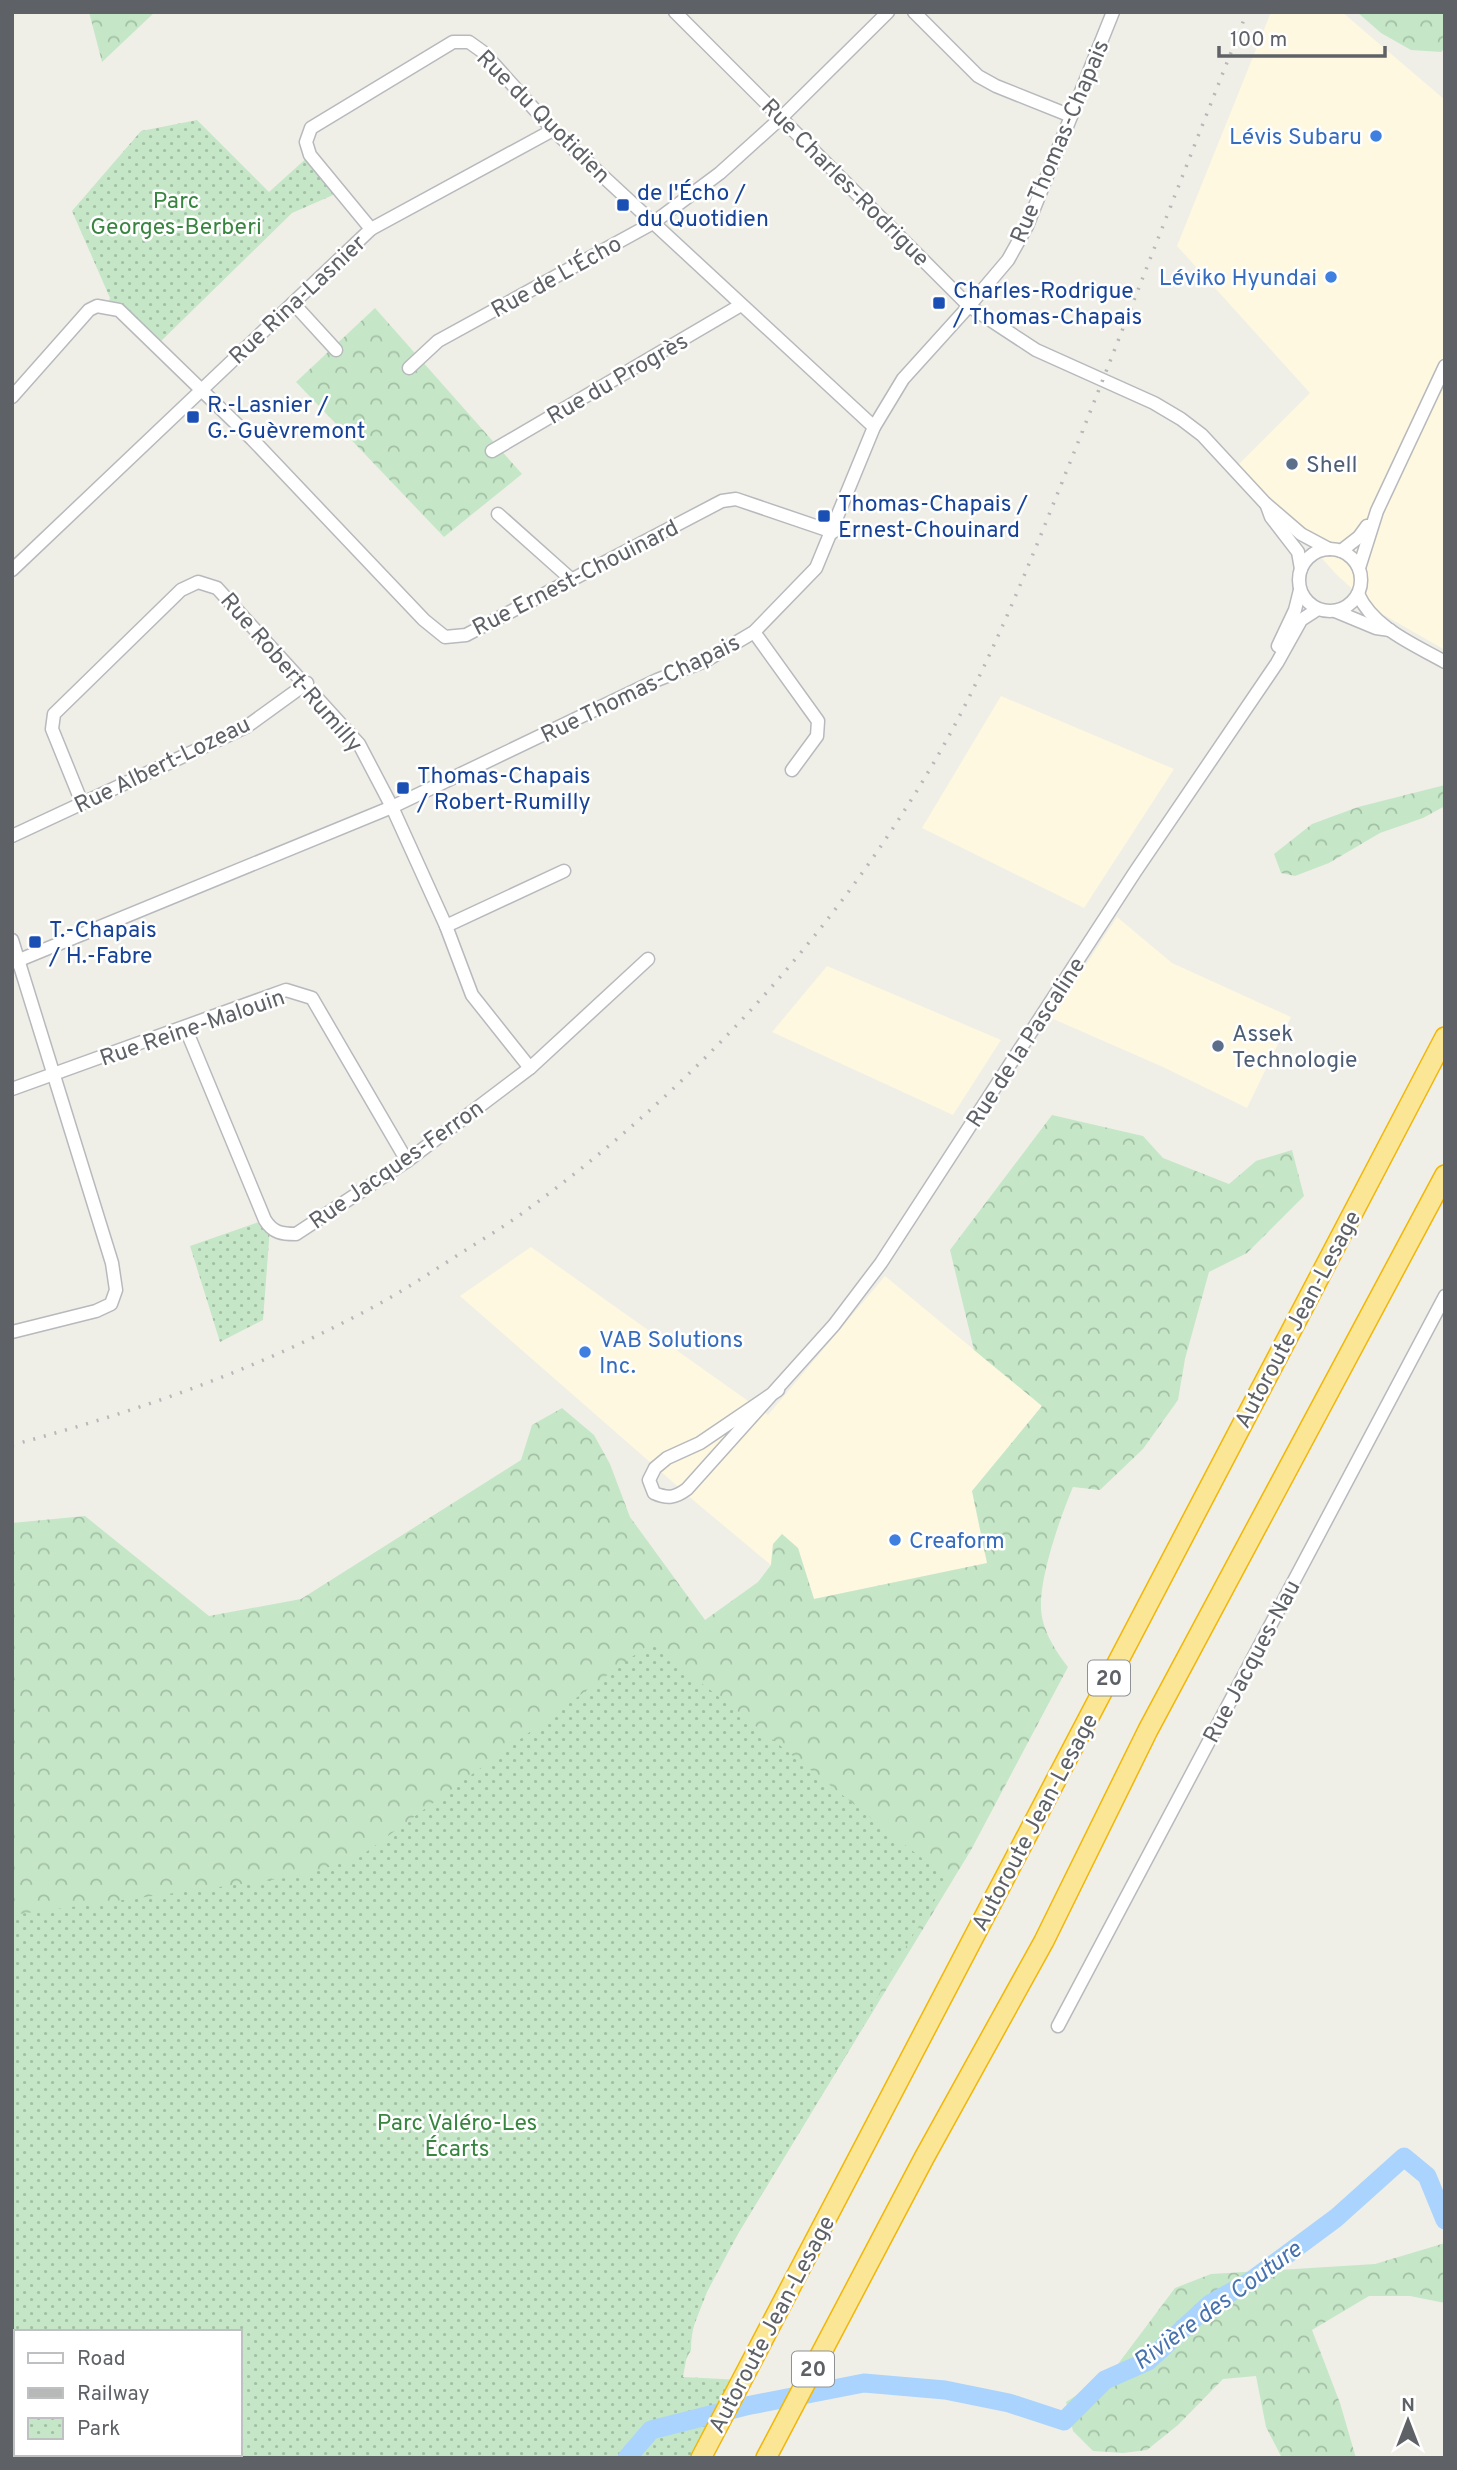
<svg xmlns="http://www.w3.org/2000/svg" width="1457" height="2470" font-family="Overpass,sans-serif">
  <defs>
    <pattern id="forest-crowns" width="20" height="18" patternUnits="userSpaceOnUse" patternTransform="scale(1.75)"><rect width="20" height="18" fill="#c5e7c7"/><path d="M2 6a3 3 0 1 1 6 0M12 15a3 3 0 1 1 6 0" fill="none" stroke="#a3bfa5"/></pattern>
    <pattern id="park-dots" width="8" height="8" patternUnits="userSpaceOnUse" patternTransform="scale(1.75)"><rect width="8" height="8" fill="#c5e7c7"/><path d="M2 2h.1M6 6h.1" fill="none" stroke="#a3bfa5" stroke-width="1.8" stroke-linecap="round"/></pattern>
  </defs>
  <rect width="100%" height="100%" fill="#f0efe7"/>
  <g fill="#fdf8df">
    <path d="M1271,12H1342L1445,100V650L1377,611L1337,575L1238,465L1310,393L1177,246Z"/>
    <path d="M1001,696L1174,769L1084,908L922,828Z"/>
    <path d="M1117,917L1172,963L1291,1017L1247,1108L1163,1067L1051,1018Z"/>
    <path d="M827,966L1001,1040L953,1115L772,1032Z"/>
    <path d="M531,1247L768,1415L885,1276L1042,1406L972,1491L988,1563L814,1599L798,1548L783,1535L773,1544L771,1565L699,1505L460,1296Z"/>
  </g>
  <g fill="url(#forest-crowns)" fill-rule="evenodd">
    <path d="M89,12H155L102,62Z"/>
    <path d="M1357,12H1445V48L1441,52L1411,50L1381,33Z"/>
    <path d="M375,308L522,474L444,537L296,382Z"/>
    <path d="M1445,785V806L1423,818L1380,833L1329,863L1295,876L1281,873L1274,854L1312,824L1358,807Z"/>
    <path d="M1052,1115L1143,1136L1163,1158L1229,1184L1256,1161L1292,1150L1304,1196L1247,1253L1209,1272L1185,1359L1178,1400L1143,1449L1100,1490L1073,1487C1060,1518 1040,1575 1041,1608C1042,1630 1055,1650 1068,1667L971,1850L739,2232C719,2268 691,2308 691,2350L636,2458H12V1523L85,1516L209,1616L301,1599L521,1460L532,1425L562,1408L594,1435L610,1464L630,1517L705,1620L758,1582L771,1565L773,1544L782,1534L798,1548L814,1599L987,1563L972,1491L1042,1406L974,1350L950,1250ZM16,2332H240V2454H16Z"/>
    <path d="M1445,2243V2303L1410,2296H1369L1312,2330L1340,2403L1356,2458H1282L1266,2427L1256,2376L1223,2379L1178,2425L1147,2450L1123,2453L1093,2451L1073,2431L1066,2402L1112,2372L1175,2288L1211,2274L1375,2264Z"/>
  </g>
  <g fill="url(#park-dots)" fill-rule="evenodd">
    <path d="M197,120L269,192L310,155L340,192L292,213L155,347L107,306L110,298L72,211L141,131Z"/>
    <path d="M265,1220L270,1228L263,1320L220,1342L190,1246Z"/>
    <path d="M651,1643L948,1879L889,1974L864,2025L739,2232L707,2292L691,2333L683,2377L742,2380L701,2458H12V1915L300,1876L358,1858ZM16,2332H240V2454H16Z"/>
  </g>
  <g fill="none" stroke-linecap="round" stroke-linejoin="round">
    <path stroke="#aad4fd" stroke-width="19" d="M627,2458L651,2430L746,2406L864,2383L945,2390L1009,2403L1064,2421L1105,2380L1148,2361L1210,2304L1251,2281L1336,2218L1404,2157L1427,2176L1445,2220"/>
    <defs>
      <g id="minor">
        <path d="M675,12L969,306L1036,350L1154,403L1181,419L1202,435L1265,503L1301,534L1329,549"/>
        <path d="M914,12L978,76L996,86L1071,116"/>
        <path d="M371,229L310,155L306,142L311,128L453,42H469L483,52L553,130L874,427"/>
        <path d="M293,303L336,350"/>
        <path d="M409,368L438,341L653,223L720,173L782,117L888,12"/>
        <path d="M12,397L89,310L97,306L119,310L252,439L424,620L445,637L466,635L722,501L736,499L833,532"/>
        <path d="M492,451L741,305"/>
        <path d="M1267,506L1271,517L1298,552L1301,569"/>
        <path d="M498,514L572,580"/>
        <circle cx="1330" cy="580" r="31"/>
        <path d="M1341,551L1359,537L1367,526"/>
        <path d="M1359,568L1377,511L1445,366"/>
        <path d="M12,570L371,229L553,130"/>
        <path d="M1358,594C1373,628 1415,645 1445,662"/>
        <path d="M1335,611L1376,628L1390,630"/>
        <path d="M754,632L818,721L817,736L792,770"/>
        <path d="M1278,646L1295,610L1300,590"/>
        <path d="M82,803L52,729L54,714L181,590L198,582L217,588L359,744L392,807L446,926L472,995L530,1068"/>
        <path d="M12,836L246,727L307,683"/>
        <path d="M446,926L564,871"/>
        <path d="M12,940L112,1263L116,1290L111,1304L96,1311L12,1332"/>
        <path d="M12,963L392,807L657,680L705,661L754,632L816,568L874,427L903,379L969,306L1008,260L1027,226L1113,12"/>
        <path d="M185,1027L265,1220C273,1233 282,1234 296,1234L407,1161L530,1068L648,959"/>
        <path d="M12,1089L286,990L312,998L407,1161"/>
        <path d="M778,1390L700,1443L667,1458L655,1468L649,1480L654,1493C668,1499 675,1498 687,1489L834,1325L881,1263L1135,872L1277,663L1301,620L1318,609"/>
        <path d="M1058,2026L1445,1296"/>
      </g>
      <g id="highway">
        <path d="M701,2458L1445,1037"/>
        <path d="M766,2458L924,2158L1044,1941L1148,1730L1445,1175"/>
      </g>
    </defs>
    <use href="#minor" stroke="#b7b9bd" stroke-width="15"/>
    <use href="#highway" stroke="#f1b606" stroke-width="22"/>
    <use href="#minor" stroke="#fff" stroke-width="12"/>
    <use href="#highway" stroke="#fae694" stroke-width="19"/>
    <path stroke="#b7b8b8" stroke-width="3.5" stroke-dasharray="2 9" stroke-linecap="butt" d="M12,1445C132,1413 248,1373 358,1315C394,1297 427,1275 461,1253C483,1239 507,1225 528,1209C697,1086 842,926 945,743C997,649 1035,549 1075,450C1133,304 1189,158 1247,12"/>
  </g>
  <g fill="#3f7fe0" stroke="#fff" stroke-width="2.5">
    <circle cx="1376" cy="136" r="7"/>
    <circle cx="1331" cy="277" r="7"/>
    <circle cx="585" cy="1352" r="7"/>
    <circle cx="895" cy="1540" r="7"/>
  </g>
  <g fill="#1a4fb4" stroke="#fff" stroke-width="2.5">
    <rect x="616" y="198" width="14" height="14" rx="3.5"/>
    <rect x="932" y="296" width="14" height="14" rx="3.5"/>
    <rect x="186" y="410" width="14" height="14" rx="3.5"/>
    <rect x="817" y="509" width="14" height="14" rx="3.5"/>
    <rect x="396" y="781" width="14" height="14" rx="3.5"/>
    <rect x="28" y="935" width="14" height="14" rx="3.5"/>
  </g>
  <g fill="#5c6f8a" stroke="#fff" stroke-width="2.5">
    <circle cx="1292" cy="464" r="7"/>
    <circle cx="1218" cy="1046" r="7"/>
  </g>
  <g text-anchor="middle" stroke-width="5" stroke-linejoin="round" paint-order="stroke">
    <g fill="#fff" stroke="#8e9195" stroke-width="2">
      <rect x="1088" y="1660.5" width="42" height="35" rx="5"/>
      <rect x="792" y="2351.5" width="42" height="35" rx="5"/>
    </g>
    <g font-size="21" font-weight="bold" fill="#5e6267">
      <text x="1109" y="1685">20</text>
      <text x="813" y="2376">20</text>
    </g>
    <g font-size="23" fill="#5e6267" stroke="#fff">
      <text transform="translate(544 116) rotate(45)" y="8">Rue du Quotidien</text>
      <text transform="translate(1059 141) rotate(-67)" y="8">Rue Thomas-Chapais</text>
      <text transform="translate(846 182) rotate(45)" y="8">Rue Charles-Rodrigue</text>
      <text transform="translate(556 276) rotate(-29)" y="8">Rue de L'Écho</text>
      <text transform="translate(297 299) rotate(-43)" y="8">Rue Rina-Lasnier</text>
      <text transform="translate(617 378) rotate(-30)" y="8">Rue du Progrès</text>
      <text transform="translate(575 577) rotate(-27)" y="8">Rue Ernest-Chouinard</text>
      <text transform="translate(292 672) rotate(49)" y="8">Rue Robert-Rumilly</text>
      <text transform="translate(640 688) rotate(-26)" y="8">Rue Thomas-Chapais</text>
      <text transform="translate(162 764) rotate(-26)" y="8">Rue Albert-Lozeau</text>
      <text transform="translate(192 1027) rotate(-19)" y="8">Rue Reine-Malouin</text>
      <text transform="translate(1025 1042) rotate(-57)" y="8">Rue de la Pascaline</text>
      <text transform="translate(396 1164) rotate(-35)" y="8">Rue Jacques-Ferron</text>
      <text transform="translate(1297 1319) rotate(-62)" y="8">Autoroute Jean-Lesage</text>
      <text transform="translate(1251 1661) rotate(-62)" y="8">Rue Jacques-Nau</text>
      <text transform="translate(1034 1822) rotate(-62)" y="8">Autoroute Jean-Lesage</text>
      <text transform="translate(771 2324) rotate(-62)" y="8">Autoroute Jean-Lesage</text>
    </g>
    <g font-size="23" fill="#366cbe" stroke="#fff" text-anchor="end">
      <text x="1362" y="144">Lévis Subaru</text>
      <text x="1317" y="285">Léviko Hyundai</text>
      <text x="599" y="1347" text-anchor="start">VAB Solutions<tspan x="599" dy="26">Inc.</tspan></text>
      <text x="909" y="1548" text-anchor="start">Creaform</text>
    </g>
    <g font-size="23" fill="#164399" stroke="#fff" text-anchor="start">
      <text x="637" y="200">de l'Écho /<tspan x="637" dy="26">du Quotidien</tspan></text>
      <text x="953" y="298">Charles-Rodrigue<tspan x="953" dy="26">/ Thomas-Chapais</tspan></text>
      <text x="207" y="412">R.-Lasnier /<tspan x="207" dy="26">G.-Guèvremont</tspan></text>
      <text x="838" y="511">Thomas-Chapais /<tspan x="838" dy="26">Ernest-Chouinard</tspan></text>
      <text x="417" y="783">Thomas-Chapais<tspan x="417" dy="26">/ Robert-Rumilly</tspan></text>
      <text x="49" y="937">T.-Chapais<tspan x="49" dy="26">/ H.-Fabre</tspan></text>
    </g>
    <g font-size="23" fill="#388540" stroke="#fff">
      <text x="176" y="208">Parc<tspan x="176" dy="26">Georges-Berberi</tspan></text>
      <text x="457" y="2130">Parc Valéro-Les<tspan x="457" dy="26">Écarts</tspan></text>
    </g>
    <g font-size="23" fill="#4e5e75" stroke="#fff" text-anchor="start">
      <text x="1306" y="472">Shell</text>
      <text x="1232" y="1041">Assek<tspan x="1232" dy="26">Technologie</tspan></text>
    </g>
    <g font-size="24" font-style="italic" fill="#4673af" stroke="#fff">
      <text transform="translate(1217 2305) rotate(-36)" y="8">Rivière des Couture</text>
    </g>
  </g>
  <rect width="1457" height="2470" fill="none" stroke="#5e6267" stroke-width="28"/>
  <rect x="14" y="2330" width="228" height="126" fill="#ffffff" stroke="#bfc0c2" stroke-width="2"/>
  <rect x="28" y="2353" width="35" height="10" fill="#ffffff" stroke="#bfc0c2" stroke-width="2"/>
  <text x="77" y="2365" font-size="21" fill="#5e6267">Road</text>
  <rect x="28" y="2388" width="35" height="10" fill="#b7b8b8" stroke="#bfc0c2" stroke-width="2"/>
  <text x="77" y="2400" font-size="21" fill="#5e6267">Railway</text>
  <rect x="28" y="2418" width="35" height="21" fill="url(#park-dots)" stroke="#bfc0c2" stroke-width="2"/>
  <text x="77" y="2435" font-size="21" fill="#5e6267">Park</text>
  <g transform="translate(1408 2421)" stroke="#ffffff" stroke-width="5" paint-order="stroke">
  <path d="M0-5L12 26L0 18L-12 26Z" fill="#5e6267"/>
  <text y="-10" font-size="19" font-weight="bold" text-anchor="middle" fill="#5e6267">N</text>
  </g>
  <path d="M1219 46v10h166v-10" fill="none" stroke="#5e6267" stroke-width="3.5"/>
  <text x="1230" y="46" font-size="21" fill="#5e6267" stroke="#ffffff" stroke-width="5" paint-order="stroke">100 m</text>
</svg>
